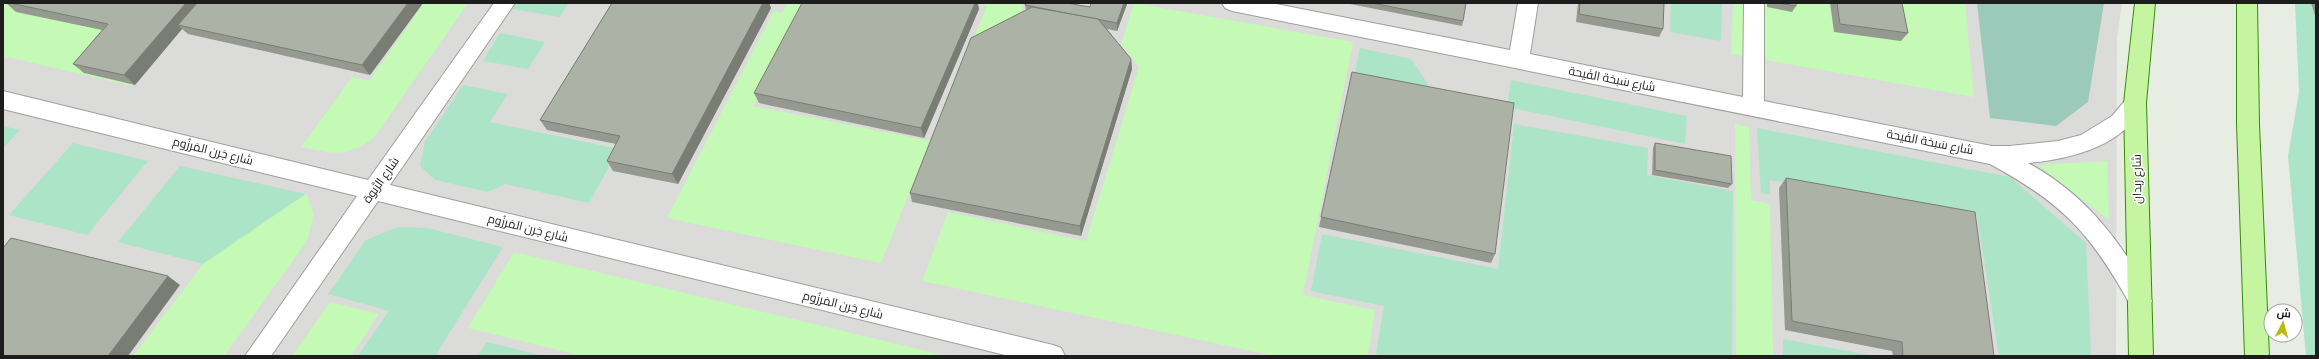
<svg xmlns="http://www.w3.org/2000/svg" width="2319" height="359" font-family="Cabin,Cairo,sans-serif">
  <rect width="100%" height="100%" fill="#e7ede3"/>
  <path fill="#dbdbda" d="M3,3H2122L2117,38L2116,356H3Z"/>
  <g fill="#ace4c8">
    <path d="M517,3H568L560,17L513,9Z"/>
    <path d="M1671,3L1722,4L1721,41L1670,32Z"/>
    <path d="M2295,3H2311L2316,19V356H2306L2288,156L2299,92Z"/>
    <path d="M500,33L545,42L528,69L483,61Z"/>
    <path d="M1360,48L1411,59L1434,93L1354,77Z"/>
    <path d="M1511,80L1687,116L1685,144L1507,107Z"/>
    <path d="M463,85L508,94L490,122L619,149L589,203L505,184L488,192L435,180L420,166L425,142Z"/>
    <path d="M1514,124L1648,148L1647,175L1733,191L1732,356H1385L1376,354L1384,306L1311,291L1322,234L1498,269Z"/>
    <path d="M3,126L20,130L3,148Z"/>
    <path d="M1757,128L2010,177L2086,243L2091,356H1999L1977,215L1770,180V195L1761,193Z"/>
    <path d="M73,143L148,161L87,235L9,215Z"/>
    <path d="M180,166L306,194L203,264L118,242Z"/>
    <path d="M398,227L427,228L503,247L435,356H358L389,311L328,294L366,240Z"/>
    <path d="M1783,339L1874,356H1783Z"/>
    <path d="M487,342L544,356H478Z"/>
  </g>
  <path fill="#9bcabb" d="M1977,3H2104L2088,102L2056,126L1990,118Z"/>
  <g fill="#c4fab5">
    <path d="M3,3H203L132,86L3,56Z"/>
    <path d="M424,3H468L374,138C344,158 335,154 301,147L352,77L369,81Z"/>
    <path d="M787,3H805L753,106L930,141L881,263L667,218L774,11L782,13Z"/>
    <path d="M975,3H1024L1019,18L971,45L987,6Z"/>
    <path d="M1134,3L1353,42L1303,295L1375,310L1368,356H1276L922,281L948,212L1086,241L1139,67L1121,44Z"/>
    <path d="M1733,3H1965L1974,97L1731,54Z"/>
    <path d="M1735,124L1749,127L1751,200L1770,204L1773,356H1736Z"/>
    <path d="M2107,161L2109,220L2038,165Z"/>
    <path d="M306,194L314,213L307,241L224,356H133L203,264Z"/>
    <path d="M514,252L947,356H582L468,328Z"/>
    <path d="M330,302L379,314L351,356H292Z"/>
  </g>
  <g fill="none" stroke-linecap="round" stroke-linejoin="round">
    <defs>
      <g id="minor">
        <path d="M494,3H515L390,185L1053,345L1061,348L1065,356H1009L378,201L271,356H245L357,196L3,109V91L368,180Z"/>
        <path d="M1222,3H1271L1510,50L1518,3H1538L1530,54L1743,97L1744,3H1764V101L1992,146H2009L2058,141L2081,135L2112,116L2128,97L2135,94L2142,97L2146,103C2124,146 2072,159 2028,163C2084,193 2125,244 2152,301L2148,308L2140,311L2132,308C2092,235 2064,204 1990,164L1232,11L1225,8Z"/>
      </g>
      <g id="major">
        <path d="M2135,3H2155L2146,103L2153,356H2129L2124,103Z"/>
        <path d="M2237,3H2257L2259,124L2269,356H2245L2237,124Z"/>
      </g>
    </defs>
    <use href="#minor" stroke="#9e9e9e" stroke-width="2"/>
    <use href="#major" stroke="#378b0a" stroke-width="2"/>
    <use href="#minor" fill="#fff" fill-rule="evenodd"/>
    <use href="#major" fill="#c6f5a1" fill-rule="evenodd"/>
  </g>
  <g fill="#95998f">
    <path d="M6,3H423L370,75L188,34L182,29L135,85L84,73L73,64L102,30L16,12Z"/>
    <path d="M612,3H769L771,8L678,184L613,171L607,161L616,144L547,130L540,120Z"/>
    <path d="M1350,3H1466L1463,21L1462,26L1350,4Z"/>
    <path d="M1578,3H1664L1663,29L1659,37L1576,22Z"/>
    <path d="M1767,3H1796V6L1792,12L1767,7Z"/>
    <path d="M1830,3H1902L1908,33L1901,41L1834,32Z"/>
    <path d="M2311,3H2316V19Z"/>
    <path d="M1127,4L1117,31L1107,29L1131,59L1132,69L1081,236L912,202L910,193L1026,10L1025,5L1090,7Z"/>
    <path d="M979,9L924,138L759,103L754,93Z"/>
    <path d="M1352,72L1495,254L1491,263L1319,227Z"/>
    <path d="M1655,143L1732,184L1728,188L1652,175L1653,148Z"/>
    <path d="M1786,178L1994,356H1893L1892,351L1785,330L1779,188Z"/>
  </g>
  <g fill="#797d74">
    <path d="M186,3H205L178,25L182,29L135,85L124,75Z"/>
    <path d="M408,3H423L370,75L362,65Z"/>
    <path d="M763,3H769L771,8L678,184L672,174Z"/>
    <path d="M975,3H978L979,9L924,138L921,128Z"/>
    <path d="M1124,3H1127V4L1117,31V23Z"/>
    <path d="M1131,59L1132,69L1081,236L1080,226Z"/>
    <path d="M168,276L180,285L128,356H108Z"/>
  </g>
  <g fill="#adb2a6" stroke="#797d74">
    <path d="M10,3H186L124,75L73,64L108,24Z"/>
    <path d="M197,3H408L362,65L178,25Z"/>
    <path d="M612,3H763L672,174L607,161L620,136L540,120Z"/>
    <path d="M802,3H975L921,128L754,93Z"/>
    <path d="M1026,3H1067L1090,7L1091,3H1124L1117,23L1025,5Z"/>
    <path d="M1372,3H1466L1463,21Z"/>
    <path d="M1580,3H1664L1663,29L1579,14Z"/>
    <path d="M1778,3H1796V6Z"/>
    <path d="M1837,3H1902L1908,33L1840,24Z"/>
    <path d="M1032,7L1098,19L1131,59L1080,226L910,193L971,38Z"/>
    <path d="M1352,72L1514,103L1495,254L1321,217Z"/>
    <path d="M1655,143L1731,156L1732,184L1655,170Z"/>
    <path d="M1786,178L1975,212L1994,356H1903L1902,342L1792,321Z"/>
    <path d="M11,238L168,276L108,356H3V248Z"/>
  </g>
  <g text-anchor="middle" stroke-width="3" stroke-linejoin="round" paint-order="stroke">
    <g font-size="12" fill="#1d1d1d" stroke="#fff">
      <text transform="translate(1612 79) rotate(11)" y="4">شارع سَبخة الفَيحة</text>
      <text transform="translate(1930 142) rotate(11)" y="4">شارع سَبخة الفَيحة</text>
      <text transform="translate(213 151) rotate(14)" y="4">شارع جَرن المَرزُوم</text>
      <text transform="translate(2137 179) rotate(-91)" y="4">شارع ربدان</text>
      <text transform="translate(381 180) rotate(-55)" y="4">شارع الرَّبوة</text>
      <text transform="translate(528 228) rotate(14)" y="4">شارع جَرن المَرزُوم</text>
      <text transform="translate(843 305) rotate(14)" y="4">شارع جَرن المَرزُوم</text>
    </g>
  </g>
  <rect width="2319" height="359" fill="none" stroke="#1d1d1d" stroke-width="8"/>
  <g transform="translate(2283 323) rotate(6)"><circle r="19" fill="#ffffff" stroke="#a5a5a5"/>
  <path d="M0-3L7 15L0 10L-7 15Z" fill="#bcb90e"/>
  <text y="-6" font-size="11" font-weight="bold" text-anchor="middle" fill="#1d1d1d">ش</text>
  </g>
</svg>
